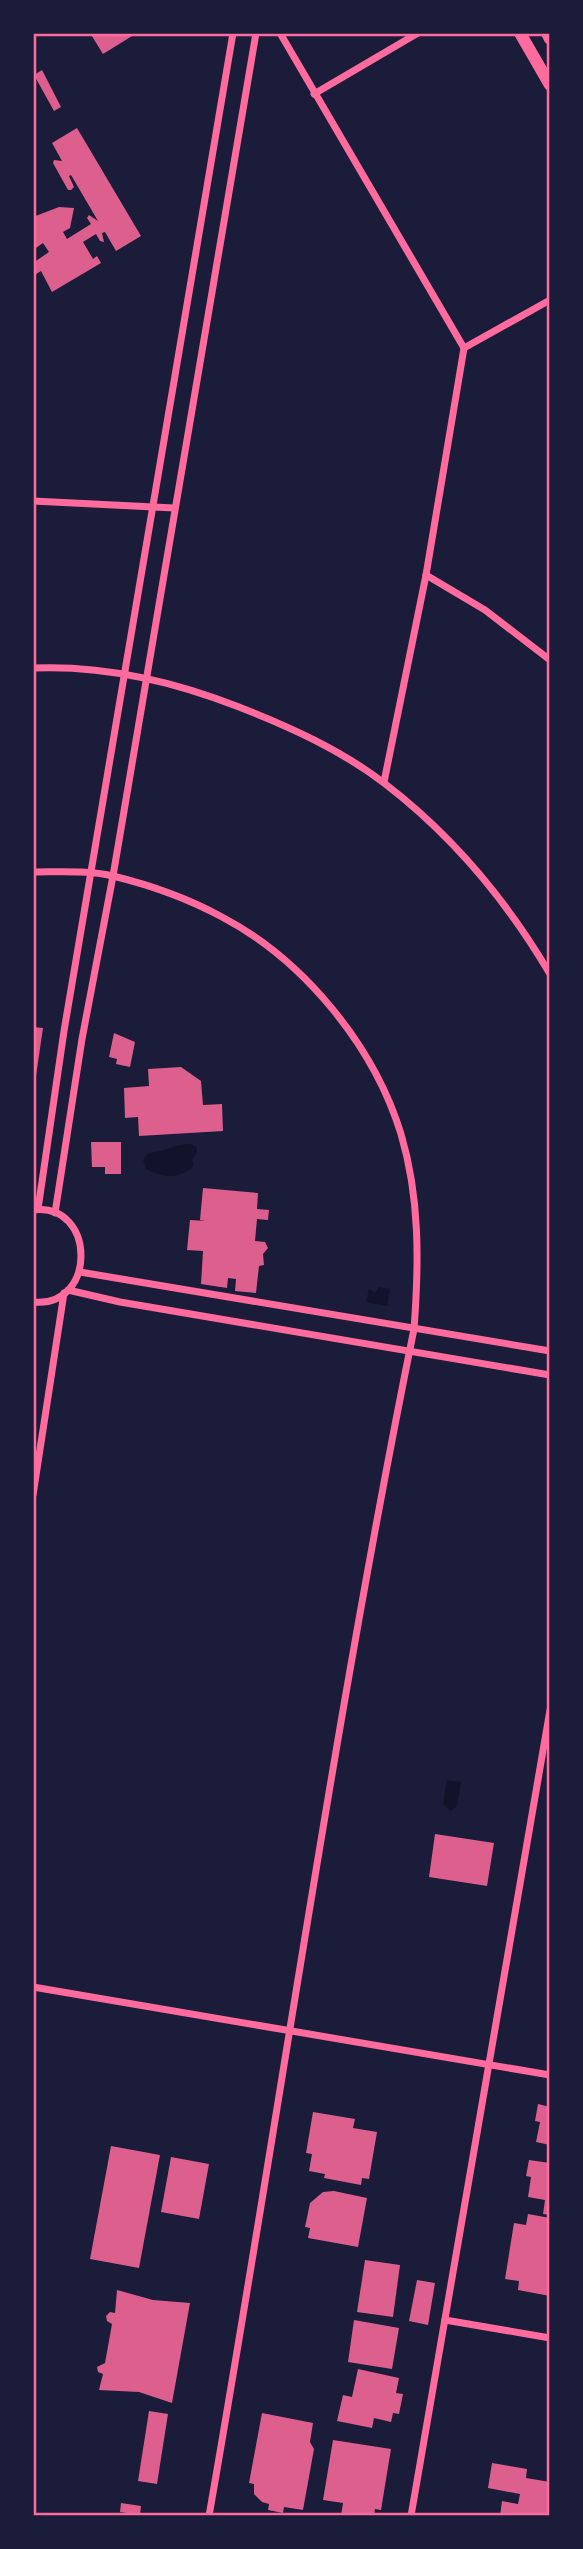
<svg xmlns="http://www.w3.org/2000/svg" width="583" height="2549" font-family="'PT Sans',sans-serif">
  <rect width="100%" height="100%" fill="#1b1b3a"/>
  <g fill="#12122b">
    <path d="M191,1144L196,1147L197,1151L192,1160L194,1165C181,1180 163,1178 146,1169L143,1160L148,1153C163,1152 176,1144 191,1144Z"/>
    <path d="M379,1287L390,1289L387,1306L366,1302L369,1289L375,1293Z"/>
    <path d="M447,1780L461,1782L457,1806L450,1811L443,1804Z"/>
  </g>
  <g fill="#dd5f8e">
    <path d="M90,33H137L103,54Z"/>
    <path d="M42,70L61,107L54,111L34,75Z"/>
    <path d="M77,128L141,236L116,251L105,232L102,233L104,242L100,241L96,234L83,242L93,259L97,256L101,263L52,292L41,271L33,276V263L49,252L43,243L33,250V217L59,207L74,208L70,228L63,232L67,239L91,224L87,218L89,215L98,221L71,175L69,176L74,187L71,190H68L53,163L54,160L62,161L52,143Z"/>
    <path d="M33,1027L43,1028L35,1083H33Z"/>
    <path d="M114,1033L135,1042L130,1067L116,1064L117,1059L109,1057Z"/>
    <path d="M181,1067L201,1081L203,1105L222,1104L223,1131L139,1136L138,1117L125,1118L124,1088L149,1086L148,1069Z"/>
    <path d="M91,1142H121V1174H105V1167H92Z"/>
    <path d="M203,1188L258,1193L257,1209L269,1210L268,1220L257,1219L255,1241L265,1242L268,1248L263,1254L264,1265L259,1266L256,1293L235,1291L236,1279L228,1278L227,1288L201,1284L203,1251L187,1250L190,1220L206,1221L200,1220Z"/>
    <path d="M435,1834L494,1843L487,1886L429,1877Z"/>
    <path d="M538,2104L550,2107V2145L536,2142L540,2122L535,2121Z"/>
    <path d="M313,2112L355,2119L353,2128L377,2132L369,2179L362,2178L361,2185L324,2178L325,2174L309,2171L312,2154L306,2153Z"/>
    <path d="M111,2146L160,2155L139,2268L90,2259Z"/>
    <path d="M171,2157L209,2164L199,2219L161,2212Z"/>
    <path d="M529,2160L550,2163V2215L543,2214L545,2200L528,2197L531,2177L526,2176Z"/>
    <path d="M334,2191L367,2198L358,2247L308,2238L310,2228L305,2227L310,2203L323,2192Z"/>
    <path d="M528,2214L550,2218V2296L518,2290L519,2281L505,2279L514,2223L526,2225Z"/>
    <path d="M365,2260L400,2265L393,2317L357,2312Z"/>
    <path d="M417,2280L435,2283L428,2325L409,2321Z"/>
    <path d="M117,2290L153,2300L190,2303L172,2403L139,2392L99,2390L103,2374L98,2372L97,2367L105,2363L112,2324L107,2321L106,2316L110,2312L115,2313Z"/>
    <path d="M354,2320L399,2328L392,2369L348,2362Z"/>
    <path d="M358,2369L399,2378L396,2393L403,2394L399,2414L393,2413L391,2422L374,2418L372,2428L337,2421L343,2395L352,2397Z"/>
    <path d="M149,2411L168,2414L157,2484L138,2481Z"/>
    <path d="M262,2413L313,2423L310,2442L314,2449L303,2510L284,2507L283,2513L268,2510L269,2504L262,2502L254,2494V2484L249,2483Z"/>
    <path d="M333,2440L391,2449L381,2510L375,2509L374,2516H341L343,2503L323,2500Z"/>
    <path d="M492,2463L527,2469L526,2478L550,2482V2516H500L502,2501L518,2504L520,2494L488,2488Z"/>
    <path d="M121,2503L141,2506L140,2515L120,2512Z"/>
  </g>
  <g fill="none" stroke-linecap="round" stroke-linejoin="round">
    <g stroke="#ff6b9d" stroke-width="7">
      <path d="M280,33L464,348L426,575L384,782"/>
      <path d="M314,94L418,33"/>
      <path d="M464,348L550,300"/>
      <path d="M33,501L174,508"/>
      <path d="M426,575L485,610L550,660"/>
      <path d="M33,668C105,665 173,681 239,707C290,727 341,750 384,783C452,835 507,901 550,974"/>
      <path d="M33,872C59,872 87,870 113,876C150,885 189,899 222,917C304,960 374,1046 401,1134C420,1198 419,1263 414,1329C334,1723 278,2121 209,2516"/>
      <path d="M38,1209L64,1031L233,33"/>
      <path d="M33,1210C97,1202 97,1309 33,1302"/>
      <path d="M55,1213L82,1039L113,876L256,33"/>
      <path d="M80,1272L550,1351"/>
      <path d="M68,1290L120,1302L550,1375"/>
      <path d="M33,1495L64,1293"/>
      <path d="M33,1987L550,2075"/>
      <path d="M445,2320L550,2338"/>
      <path d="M411,2516L550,1710"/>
    </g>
    <g stroke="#ff6b9d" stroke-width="12">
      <path d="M520,33L550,85"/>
      <path d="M547,33L550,39"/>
    </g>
  </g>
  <rect width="583" height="2549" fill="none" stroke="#1b1b3a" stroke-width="70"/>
  <rect x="35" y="35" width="513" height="2479" fill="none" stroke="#ff6b9d" stroke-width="2.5"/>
</svg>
